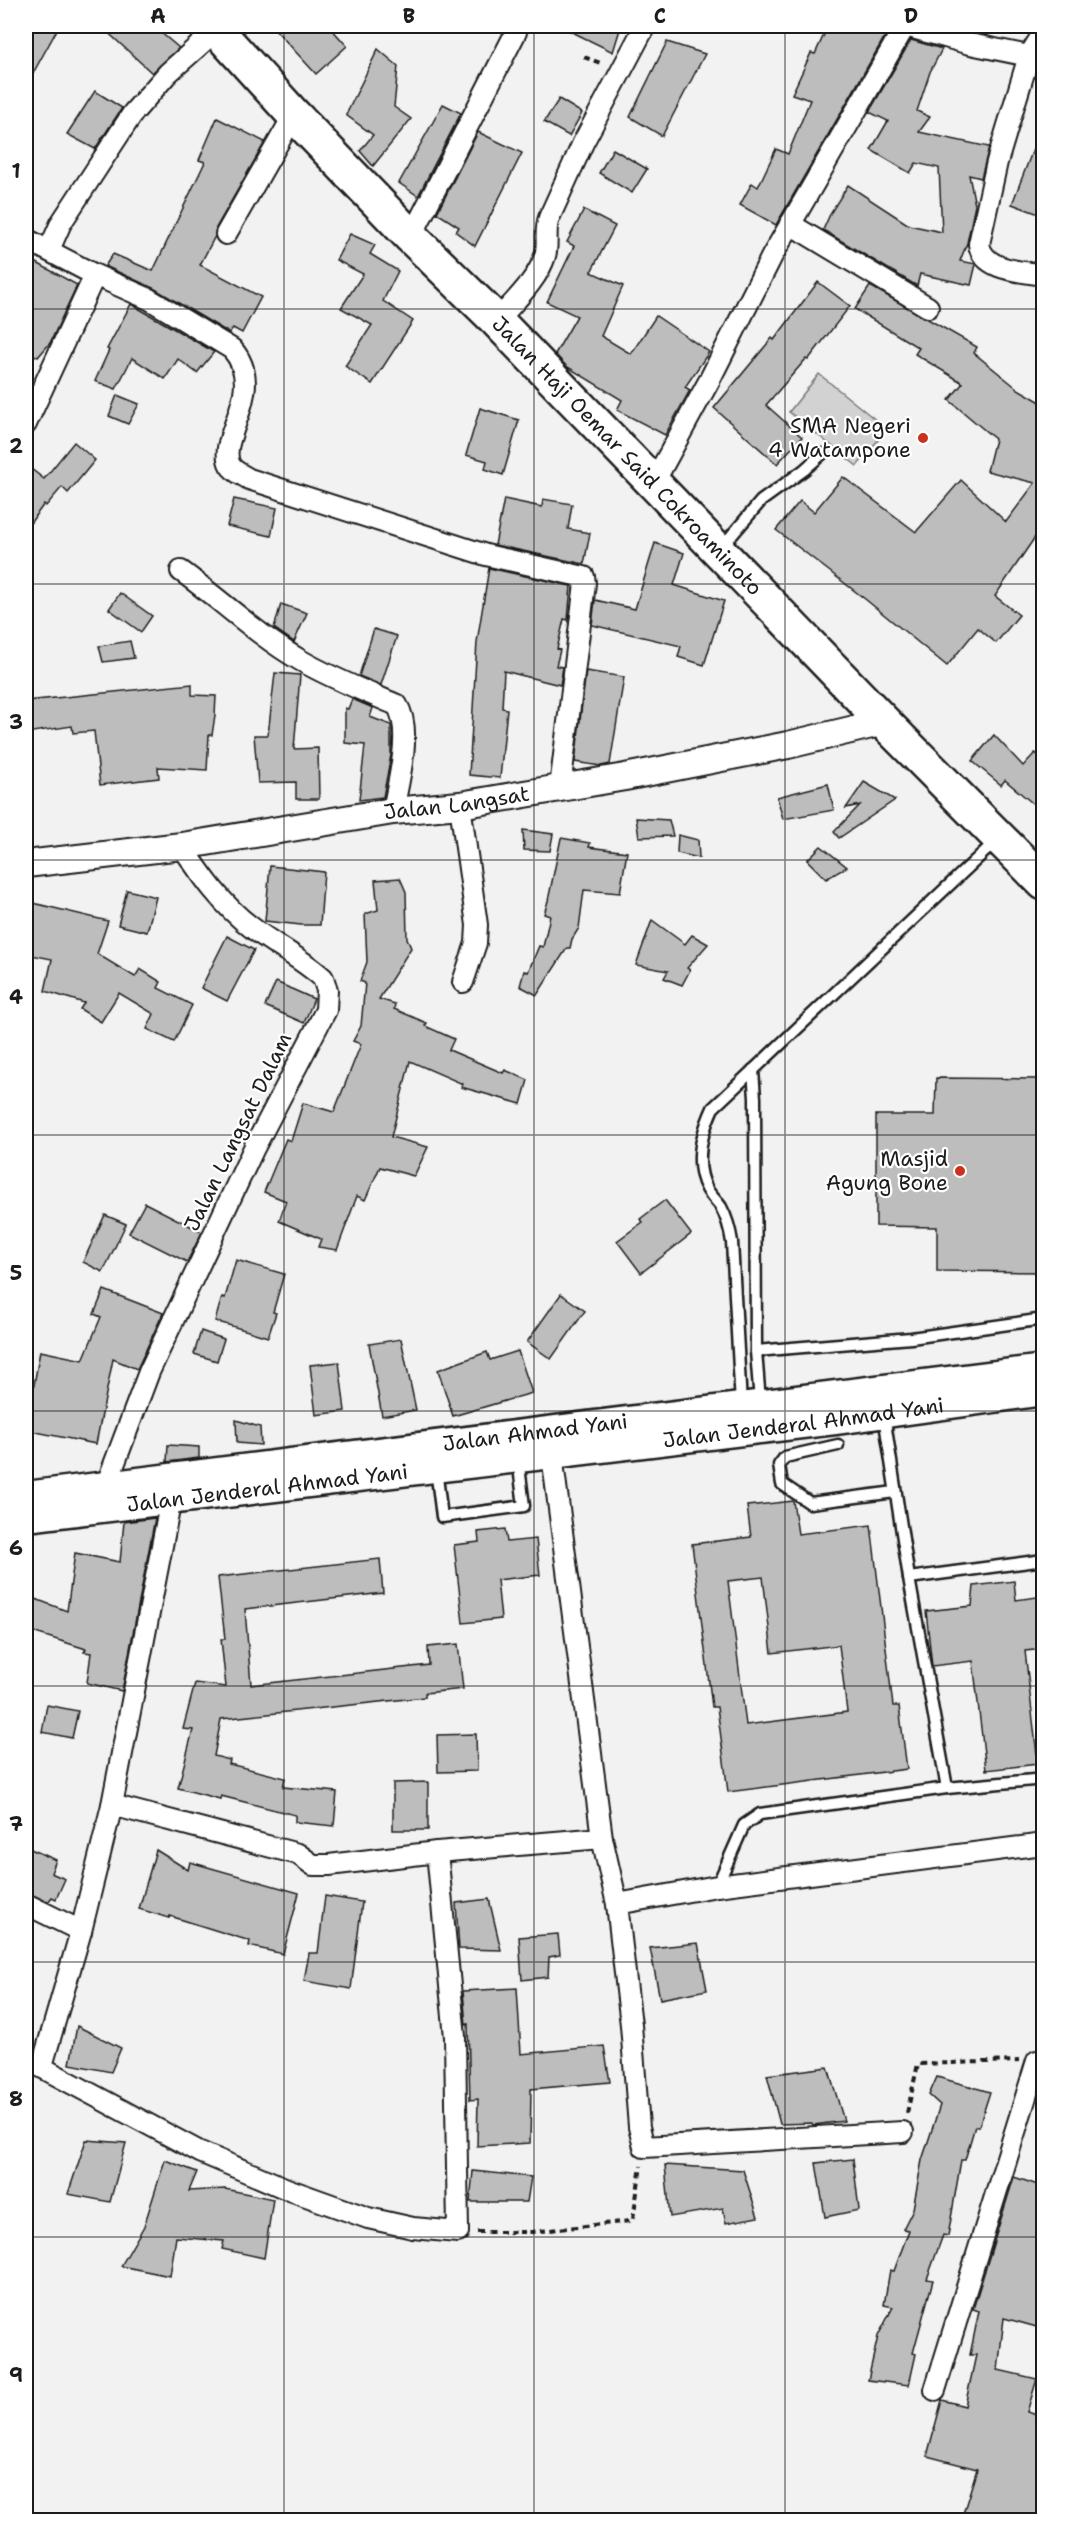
<svg xmlns="http://www.w3.org/2000/svg" width="1069" height="2546" font-family="'Shantell Sans',sans-serif">
  <rect width="100%" height="100%" fill="#f2f2f2"/>
  <filter id="ink" filterUnits="userSpaceOnUse"><feTurbulence type="fractalNoise" baseFrequency=".0167" numOctaves="2"/><feDisplacementMap in="SourceGraphic" scale="12" xChannelSelector="R" yChannelSelector="G"/><feConvolveMatrix kernelMatrix="1 2 1 2 8 2 1 2 1" color-interpolation-filters="sRGB"/></filter>
  <g filter="url(#ink)">
    <path fill="#d2d2d2" stroke="#777" stroke-width="1.5" d="M819,374L887,429L857,466L789,412Z"/>
    <g fill="#bdbdbd" stroke="#1c1c1c" stroke-width="1.5" fill-rule="evenodd">
      <path d="M26,26H59L26,86Z"/>
      <path d="M101,26H153L179,48L152,73Z"/>
      <path d="M272,26H329L347,46L316,74Z"/>
      <path d="M560,26H621L613,52Z"/>
      <path d="M828,26H891L776,225L740,205L752,183L758,187L776,149L788,154L810,100L792,94L811,53L815,54Z"/>
      <path d="M949,26H1000L988,35Z"/>
      <path d="M911,40L942,49L930,72L917,111L930,117L919,132L989,147L981,178L969,175L975,205L967,243L960,261L976,264L971,285L920,274L917,286L823,230L831,212L848,185L909,225L942,232L939,168L916,163L910,173L871,150L888,121L869,112Z"/>
      <path d="M667,42L705,54L662,136L630,117Z"/>
      <path d="M378,49L398,66L394,107L411,119L373,166L360,151L373,135L346,115Z"/>
      <path d="M95,91L122,108L95,149L67,134Z"/>
      <path d="M559,99L582,113L569,136L544,122Z"/>
      <path d="M443,104L461,113L418,196L399,183Z"/>
      <path d="M217,118L265,142L216,228L215,236L200,265L261,297L242,333L233,328L229,333L155,289L105,266L113,254L153,271L205,162L199,160Z"/>
      <path d="M1042,126L1044,127V216L1012,204Z"/>
      <path d="M478,132L522,153L475,246L456,232L459,227L437,213Z"/>
      <path d="M613,149L647,169L632,193L599,173Z"/>
      <path d="M584,210L615,226L591,272L623,286L601,336L631,354L656,316L709,352L685,387L690,390L665,435L617,410L622,400L566,366L555,354L577,316L547,302L574,246L567,242Z"/>
      <path d="M350,234L375,245L370,254L398,271L383,301L413,321L372,384L345,366L372,325L341,308L363,274L336,260Z"/>
      <path d="M26,257L77,285L50,343L38,357L26,351Z"/>
      <path d="M818,282L850,306L808,360L806,359L766,405L802,437L777,464L714,408L772,338L774,340Z"/>
      <path d="M870,286L977,347L974,353L1018,389L1044,404V524L995,596L1019,615L996,643L978,628L947,666L865,599L776,530L800,501L814,512L843,477L916,532L961,480L1006,522L1035,483L987,471L995,439L949,400L963,383L915,354L919,348L855,309Z"/>
      <path d="M131,304L214,352L197,373L178,359L165,379L132,358L116,389L95,381L109,350L107,349Z"/>
      <path d="M117,395L139,404L128,424L109,416Z"/>
      <path d="M480,408L519,420L503,475L485,469L487,461L466,455Z"/>
      <path d="M74,442L95,460L68,493L62,487L46,506L44,504L26,529V465L44,479Z"/>
      <path d="M234,499L277,508L271,536L227,526Z"/>
      <path d="M504,499L542,507L543,499L572,504L568,529L590,533L584,564L495,545Z"/>
      <path d="M655,543L684,553L674,585L724,601L704,665L678,657L681,646L592,625L595,600L635,609Z"/>
      <path d="M489,568L571,586L568,620L564,619L557,649L560,650L556,666L563,667L560,685L504,671L502,708L507,709L500,778L469,775L477,642Z"/>
      <path d="M120,593L152,616L141,632L109,609Z"/>
      <path d="M281,604L307,613L294,642L274,628Z"/>
      <path d="M374,629L397,636L381,685L359,676Z"/>
      <path d="M130,641L134,658L103,662L99,646Z"/>
      <path d="M586,671L624,677L610,764L601,766L575,762Z"/>
      <path d="M275,673L300,675L294,749L318,748L319,799H296V782L258,783L254,735H268Z"/>
      <path d="M192,684V695L216,696L215,715L212,735H209L207,770L158,767L159,778L100,785L94,731L73,733L72,726L26,733V701Z"/>
      <path d="M352,699L373,708L370,717L391,725V755L383,797L359,800L365,745L345,743V708L348,709Z"/>
      <path d="M994,735L1023,766L1035,753L1044,761V813L1005,780L1001,785L972,761Z"/>
      <path d="M864,782L895,800L839,838L834,832L860,805L846,808Z"/>
      <path d="M828,784L834,810L783,819L777,797Z"/>
      <path d="M636,818L669,820L673,836L639,837Z"/>
      <path d="M523,830L553,834L550,851L524,850Z"/>
      <path d="M678,835L698,840L699,858L677,853Z"/>
      <path d="M561,838L590,843L589,847L627,852L620,893L584,890L579,928L572,939L570,948H567L537,995L520,986L524,971L528,972L539,946L543,947L550,916L544,914L548,901Z"/>
      <path d="M821,846L847,867L826,879L807,860Z"/>
      <path d="M270,866L324,872L320,925H301L265,921Z"/>
      <path d="M400,878L406,892L407,938L411,948L379,999L395,1004L394,1009L427,1023L425,1026L454,1039L449,1050L503,1073L505,1070L528,1080L521,1104L461,1087L463,1084L410,1061L391,1137L428,1147L414,1176L380,1167L365,1200L357,1196L337,1250L318,1247L321,1239L279,1221L286,1201L264,1192L286,1139L291,1141L303,1103L334,1112L361,1044L353,1041L361,1026L365,983L360,981L367,962L365,914L378,910L375,880Z"/>
      <path d="M127,890L156,897L147,932L118,925Z"/>
      <path d="M29,902L108,921L97,954L135,977L140,969L161,982L158,988L192,1005L174,1042L147,1029L154,1014L119,993L101,1022L80,1009L84,1003L45,991L52,959L26,954V920Z"/>
      <path d="M652,920L685,944L692,935L708,944L687,968L690,970L682,985L664,978L668,971L636,965Z"/>
      <path d="M227,936L254,950L227,1001L201,988Z"/>
      <path d="M276,982L314,999L304,1023L265,1006Z"/>
      <path d="M936,1078L1044,1079V1272L937,1271V1227L876,1226V1115H935Z"/>
      <path d="M665,1200L691,1234L641,1273L617,1241L643,1222L640,1219Z"/>
      <path d="M145,1203L202,1232L187,1262L129,1233Z"/>
      <path d="M105,1215L126,1224L103,1272L83,1262Z"/>
      <path d="M236,1260L284,1274L273,1312L276,1313L268,1337L215,1321L222,1297L225,1298Z"/>
      <path d="M104,1290L163,1313L137,1369L113,1359L96,1444L26,1430L40,1351L83,1360L101,1317L94,1314Z"/>
      <path d="M561,1294L585,1311L551,1359L527,1342Z"/>
      <path d="M201,1331L224,1339L217,1361L194,1354Z"/>
      <path d="M401,1339L416,1410L382,1416L369,1344Z"/>
      <path d="M518,1351L532,1393L453,1416L438,1370L487,1352L490,1360Z"/>
      <path d="M339,1362L345,1411L316,1415L310,1365Z"/>
      <path d="M236,1420L260,1427L261,1445L237,1443Z"/>
      <path d="M168,1445L199,1447V1458L167,1462Z"/>
      <path d="M793,1501L798,1534L871,1525L893,1706H899L907,1769L728,1792L717,1707H712L692,1544L751,1537L747,1506ZM763,1577L772,1653L839,1645L847,1712L746,1725L728,1581Z"/>
      <path d="M155,1518L122,1691L87,1683L91,1653L84,1652L86,1649L26,1630V1619L33,1598L67,1611L75,1553L120,1562L124,1522Z"/>
      <path d="M505,1529L507,1542L536,1539L540,1575L497,1580L501,1619L463,1623L454,1545L479,1542L478,1532Z"/>
      <path d="M380,1559L383,1593L245,1609L251,1685L429,1665L428,1647L458,1644L463,1689L425,1693V1697L221,1719L214,1756L230,1760L229,1764L285,1778L283,1787L337,1792L334,1826L295,1822V1815L221,1796L220,1799L178,1788L193,1730L183,1729L195,1683L226,1687L221,1639H225L218,1577Z"/>
      <path d="M1014,1581L1016,1600L1044,1596V1649L1025,1651L1038,1764L986,1770L973,1661L932,1666L926,1611L972,1606L974,1586Z"/>
      <path d="M47,1705L78,1711L72,1738L42,1732Z"/>
      <path d="M476,1734L477,1771L438,1772L437,1735Z"/>
      <path d="M428,1782V1830H393V1783Z"/>
      <path d="M26,1847L56,1860L51,1873L65,1879L56,1899L52,1897L48,1902L26,1892Z"/>
      <path d="M156,1850L188,1870L190,1862L299,1893L283,1954L249,1946L250,1941L170,1916L169,1918L139,1909Z"/>
      <path d="M325,1896L362,1902L351,1989L304,1981L309,1953H318Z"/>
      <path d="M489,1899L501,1950L459,1949L456,1903Z"/>
      <path d="M558,1934L560,1955L549,1957L548,1977L522,1980L519,1937Z"/>
      <path d="M698,1943L707,1990L660,1999L650,1948Z"/>
      <path d="M517,1988L521,2054L604,2046L610,2082L531,2089L530,2143L477,2146L478,2099L470,2100L468,2024L466,2025L463,1991Z"/>
      <path d="M77,2026L121,2048L111,2072L70,2064Z"/>
      <path d="M828,2067L844,2121L813,2125L812,2123L780,2124L767,2075Z"/>
      <path d="M937,2077L990,2092L979,2126H975L965,2160H961L948,2236L943,2235L927,2279L933,2280L913,2353L916,2354L909,2385L868,2380L878,2336L893,2307L884,2305L890,2270L894,2271L909,2230L903,2229L913,2209L922,2160L940,2105L929,2095Z"/>
      <path d="M86,2140L126,2143L110,2202L68,2194Z"/>
      <path d="M853,2159L859,2210L825,2217L816,2163Z"/>
      <path d="M165,2160L197,2172L189,2191L225,2189L273,2199L264,2258L222,2249L224,2241L176,2237L170,2276L121,2266L144,2226Z"/>
      <path d="M665,2165L743,2170L758,2217L726,2223L723,2208L670,2217Z"/>
      <path d="M473,2171L531,2177L527,2202H470Z"/>
      <path d="M1014,2177L1044,2187V2329L1004,2318L998,2370L1037,2379L1027,2412L1044,2417V2520H961L977,2469L927,2456L942,2400L965,2406L976,2355H970L979,2311L973,2309Z"/>
    </g>
    <g fill="none" stroke-linecap="round" stroke-linejoin="round">
      <defs>
        <g id="service">
          <path d="M721,548L761,501L804,470L822,454"/>
          <path d="M753,1070L755,1098L756,1351L760,1402"/>
          <path d="M756,1351L911,1338L1044,1319"/>
          <path d="M741,1405L732,1242C730,1229 727,1218 721,1207C717,1201 710,1195 707,1189C693,1163 702,1132 713,1108L997,840"/>
          <path d="M884,1416L909,1578L947,1788"/>
          <path d="M838,1445L785,1457L779,1465L782,1484L810,1503L895,1492"/>
          <path d="M436,1469L442,1517L524,1506L518,1459"/>
          <path d="M909,1578L1044,1560"/>
          <path d="M717,1886L744,1825L760,1814L947,1788L1044,1779"/>
        </g>
        <g id="minor">
          <path d="M906,26L970,44L1044,59"/>
          <path d="M1044,32L1029,56L997,162L979,244C983,271 1021,271 1044,275"/>
          <path d="M790,224L928,307"/>
          <path d="M226,234L294,115"/>
          <path d="M411,237L516,32"/>
          <path d="M26,239L95,275L149,299L232,349C268,390 216,438 230,465C234,472 243,475 249,479L486,555L584,577L585,583L560,788"/>
          <path d="M49,250L61,223L133,113L168,73L221,26"/>
          <path d="M497,321C514,301 537,281 545,256C549,244 544,231 549,218L583,143L645,26"/>
          <path d="M26,424L95,275"/>
          <path d="M653,484L709,381L772,256L905,26"/>
          <path d="M181,571C221,600 257,635 300,660C331,678 364,691 397,705C413,730 398,782 393,811"/>
          <path d="M460,805L477,925L476,943L463,982"/>
          <path d="M552,1455L602,1838L617,1904L717,1886L1044,1844"/>
          <path d="M106,1486L149,1372L254,1148L326,1010L327,990L323,978C301,958 274,945 251,927C222,905 202,876 182,846"/>
          <path d="M112,1805L298,1854L313,1865H329L437,1852"/>
          <path d="M26,1904L81,1931"/>
          <path d="M617,1904L631,2025L639,2127L644,2147L903,2132"/>
          <path d="M26,2059L200,2152L287,2189L368,2218L413,2228L458,2232L455,2037L437,1852L602,1838"/>
          <path d="M42,2066L81,1931L112,1805L171,1499"/>
          <path d="M935,2390L1037,2061H1044"/>
        </g>
        <g id="tertiary">
          <path id="s1" d="M26,864L182,846L393,811L460,805L625,777L788,745L884,722"/>
        </g>
        <g id="secondary">
          <path id="s2" d="M26,1496L1044,1369"/>
          <path id="s3" d="M26,1517L835,1420L1044,1391"/>
        </g>
        <g id="trunk">
          <path id="s4" d="M213,26L294,115L411,237L497,321L884,722L1044,883"/>
        </g>
      </defs>
      <use href="#service" stroke="#1c1c1c" stroke-width="15"/>
      <use href="#minor" stroke="#1c1c1c" stroke-width="24"/>
      <use href="#tertiary" stroke="#1c1c1c" stroke-width="30"/>
      <use href="#secondary" stroke="#1c1c1c" stroke-width="33"/>
      <use href="#trunk" stroke="#1c1c1c" stroke-width="38"/>
      <g stroke="#1c1c1c" stroke-width="4" stroke-dasharray="6 4.5" stroke-linecap="butt">
        <path d="M584,57L603,64"/>
        <path d="M907,2113L918,2064L1019,2061"/>
        <path d="M477,2232H532L630,2221L633,2219L641,2166"/>
      </g>
      <use href="#service" stroke="#fff" stroke-width="10"/>
      <use href="#minor" stroke="#fff" stroke-width="20"/>
      <use href="#tertiary" stroke="#fff" stroke-width="26"/>
      <use href="#secondary" stroke="#fff" stroke-width="28"/>
      <use href="#trunk" stroke="#fff" stroke-width="33"/>
    </g>
  </g>
  <path fill="none" stroke="#1c1c1c" stroke-width="1.5" stroke-opacity="0.55" d="M284,26V2520M534,26V2520M785,26V2520M26,309H1044M26,584H1044M26,860H1044M26,1135H1044M26,1411H1044M26,1686H1044M26,1962H1044M26,2237H1044"/>
  <g fill="#c8321e" stroke="#fff" stroke-width="2">
    <circle cx="923" cy="438" r="6"/>
    <circle cx="960" cy="1171" r="6"/>
  </g>
  <g text-anchor="middle" stroke-width="4.5" stroke-linejoin="round" paint-order="stroke">
    <g font-size="21" fill="#1c1c1c" stroke="#fff" text-anchor="end">
      <text x="911" y="433">SMA Negeri<tspan x="911" dy="24">4 Watampone</tspan></text>
      <text x="948" y="1166">Masjid<tspan x="948" dy="24">Agung Bone</tspan></text>
    </g>
    <g font-size="21" fill="#1c1c1c" stroke="#fff">
      <text dy="7" stroke="none"><textPath href="#s4" startOffset="597">Jalan Haji Oemar Said Cokroaminoto</textPath></text>
      <text dy="7" stroke="none"><textPath href="#s1" startOffset="435">Jalan Langsat</textPath></text>
      <text transform="translate(238 1132) rotate(-64)" y="7">Jalan Langsat Dalam</text>
      <text dy="7" stroke="none"><textPath href="#s3" startOffset="783">Jalan Jenderal Ahmad Yani</textPath></text>
      <text dy="7" stroke="none"><textPath href="#s2" startOffset="513">Jalan Ahmad Yani</textPath></text>
      <text dy="7" stroke="none"><textPath href="#s3" startOffset="243">Jalan Jenderal Ahmad Yani</textPath></text>
    </g>
  </g>
  <rect width="1069" height="2546" fill="none" stroke="#fff" stroke-width="66"/>
  <rect x="33" y="33" width="1003" height="2480" fill="none" stroke="#1c1c1c" stroke-width="2"/>
  <g font-size="20" text-anchor="middle" font-weight="bold" fill="#1c1c1c">
    <text x="158" y="23">A</text>
    <text x="409" y="23">B</text>
    <text x="660" y="23">C</text>
    <text x="911" y="23">D</text>
    <text x="16" y="178">1</text>
    <text x="16" y="453">2</text>
    <text x="16" y="729">3</text>
    <text x="16" y="1004">4</text>
    <text x="16" y="1280">5</text>
    <text x="16" y="1555">6</text>
    <text x="16" y="1831">7</text>
    <text x="16" y="2106">8</text>
    <text x="16" y="2382">9</text>
  </g>
</svg>
